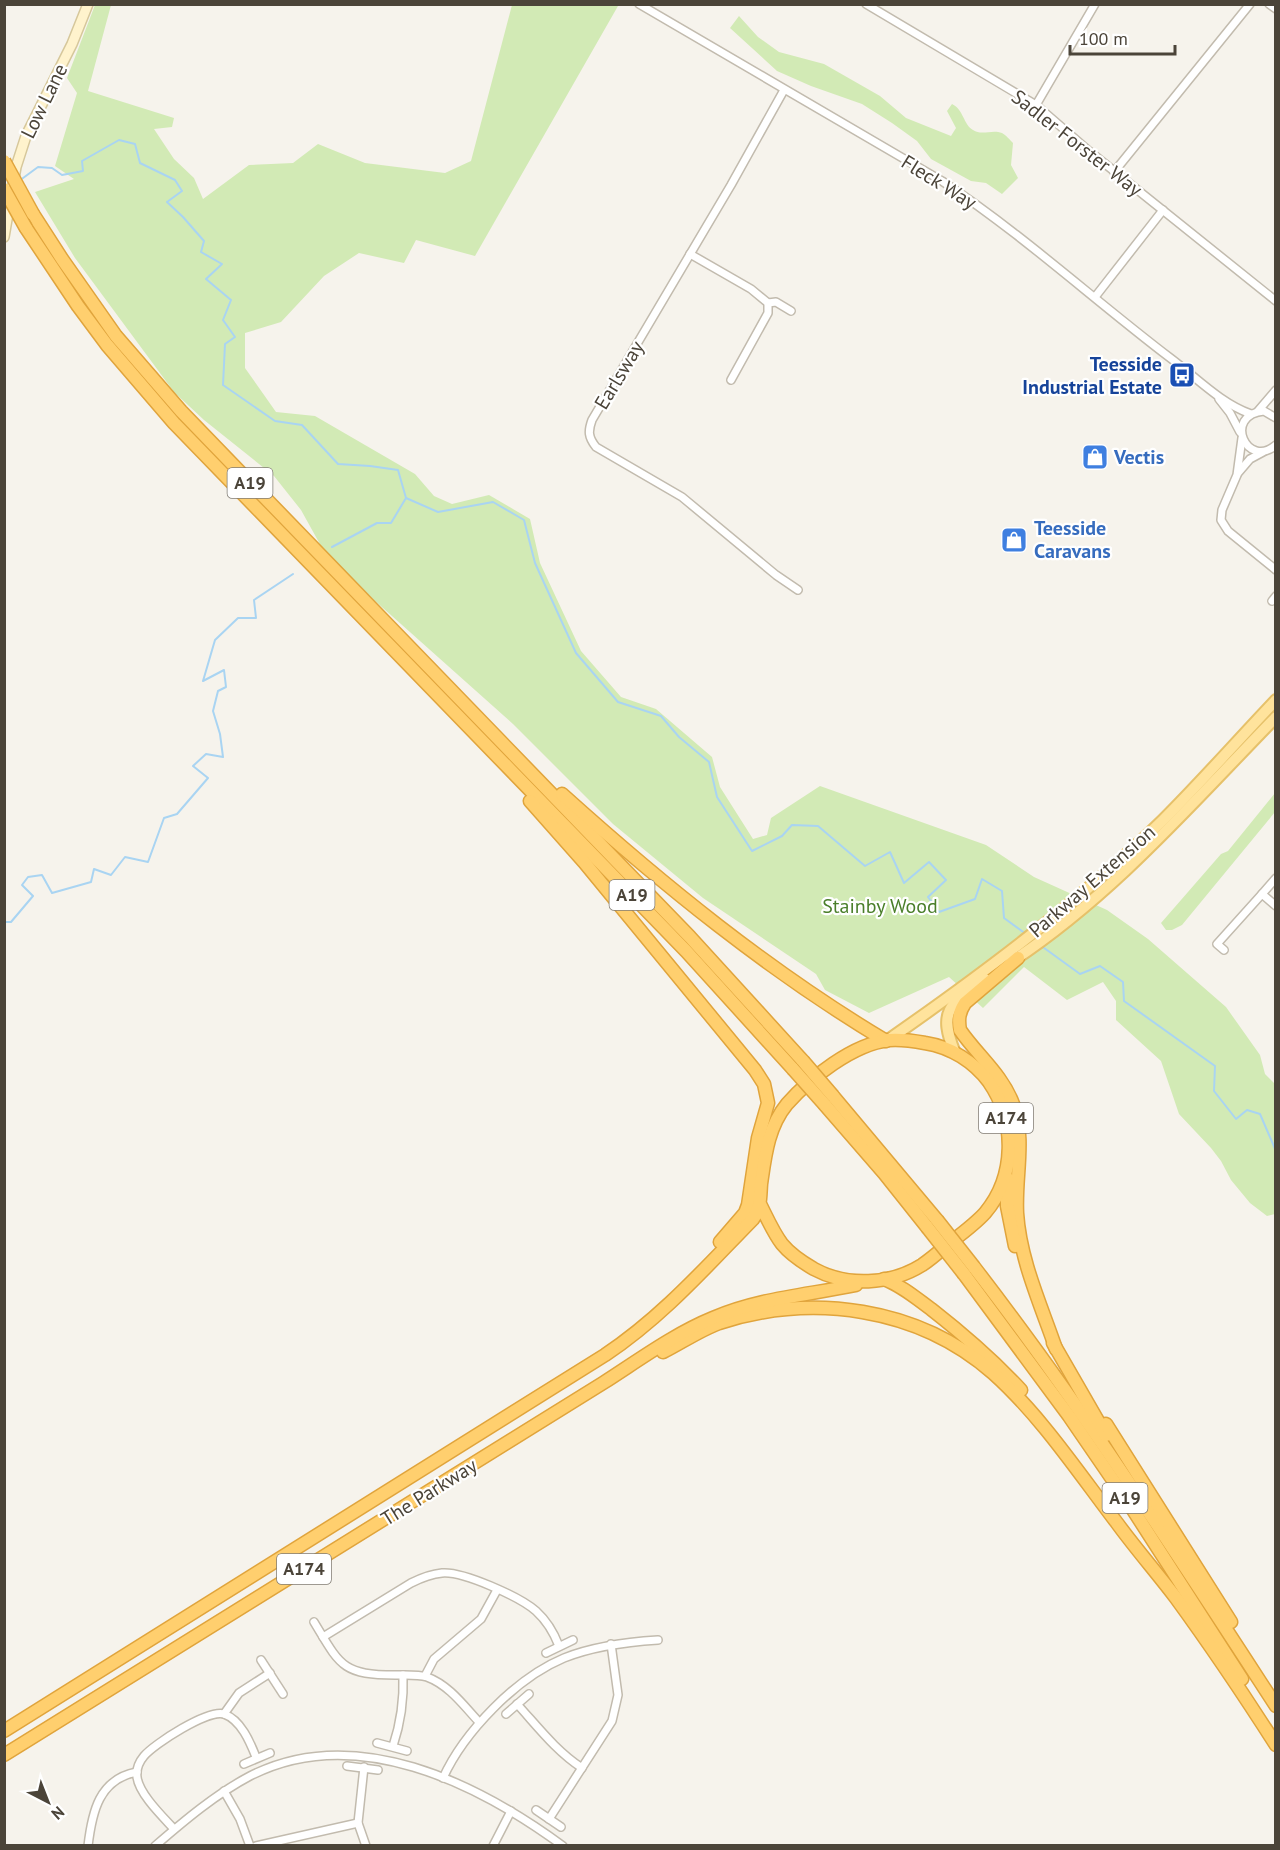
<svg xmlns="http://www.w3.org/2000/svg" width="1280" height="1850" font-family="'PT Sans',sans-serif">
  <rect width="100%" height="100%" fill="#f6f3ec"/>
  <g fill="#d2eab5">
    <path d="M616,4L618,6L475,256L416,240L404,263L359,253L324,276L281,322L245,333V368L276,412L315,416L415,474L434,496L452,504L489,495L530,519L540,563L581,651L621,697L656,709L712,757L720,787L753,839L767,835L771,818L820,786L986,845L1034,877L1107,910L1148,939L1226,1007L1260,1055L1265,1074L1275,1084V1214L1267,1216L1250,1203L1231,1180L1221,1161L1211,1148L1179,1114L1161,1061L1116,1020V1001L1103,982L1067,1000L1024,967L983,1008L949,977L869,1013L825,990L816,974L703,898L613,824L513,724L374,600L335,561L321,546L301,510L274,476L204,420L174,392L75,258L35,192L74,179L55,166L77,93L67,78L95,5H111L88,91L174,118L172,127L154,129L174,159L194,178L203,199L249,165L293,163L318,144L365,163L445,173L471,161L512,5Z"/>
    <path d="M739,16L758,37L779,52L824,64L880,96L906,118L951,136L956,128L947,111L952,104C964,110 963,124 973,130C982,136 992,129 1002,133C1006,135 1010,140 1013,143L1011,165L1018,178L1002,194L986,183L971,181L931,159L917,141L892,123L862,104L811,86L777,71L730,28Z"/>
    <path d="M1275,793V812L1182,925L1172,930H1166L1161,923L1221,854L1228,851Z"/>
  </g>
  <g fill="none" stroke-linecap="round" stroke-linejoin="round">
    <g stroke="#a9d4f2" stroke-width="2">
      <path d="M19,181L38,167L52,168L62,175L83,171L82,161L119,140L135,144L140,163L175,180L182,191L167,202L183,217L204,241L201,252L222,264L206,279L231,300L223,320L235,337L225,344L223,385L275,421L302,425L338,464L370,466L398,470L406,498"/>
      <path d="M406,498L438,512L493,502L524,520L535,563L576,653L618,702L661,716L679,737L709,762L717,797L752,851L782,836L792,825L818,826L865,866L890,852L904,883L929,862L946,880L928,897L939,912L975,899L982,879L1002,891L1004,918L1026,934"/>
      <path d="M332,547L377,523H391L406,498"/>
      <path d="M4,922H11L33,896L22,885L28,877L42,875L52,893L91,882L94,869L111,875L125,857L148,862L164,818L177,814L208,778L193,766L206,754L223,757L220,734L213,711L218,691L226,687L224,670L203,681L215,640L238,618H256L254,600L293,574"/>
      <path d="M1040,945L1080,974L1100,966L1123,982L1124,1001L1215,1066L1214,1091L1236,1119L1247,1110L1260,1114L1276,1151"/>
    </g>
    <defs>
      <g id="street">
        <path d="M639,4L942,181C1022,234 1093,299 1169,357C1196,377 1220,403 1251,414"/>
        <path d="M866,4L1036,105L1089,151L1276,301"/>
        <path d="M1269,4L1276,9"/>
        <path d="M784,90L731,185L592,420C588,431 588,437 596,447L682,497L776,575L798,590"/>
        <path d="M1036,105L1095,4"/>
        <path d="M1114,172L1250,4"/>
        <path d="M690,254L751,289L768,303V313L731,380"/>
        <path d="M1095,297L1163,210"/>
        <path d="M768,303L776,302L791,311"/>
        <path d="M1219,399L1230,413L1240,432"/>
        <path d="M1258,411L1276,390"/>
        <path d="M1276,418L1264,411C1222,415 1247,470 1276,445"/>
        <path d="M1242,438L1237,475L1222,510L1221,520L1228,531L1276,570"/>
        <path d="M1238,473L1250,459L1263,452"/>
        <path d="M1272,601L1276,596"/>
        <path d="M1262,894L1276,878"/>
        <path d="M1224,950L1217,944L1262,894L1276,906"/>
        <path d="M314,1622C340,1665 342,1675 395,1675C405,1675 417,1674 427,1677C449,1685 464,1706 479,1722"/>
        <path d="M323,1637L411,1583C421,1578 431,1574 442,1573C463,1571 520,1597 536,1611C547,1621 554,1633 559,1646"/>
        <path d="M546,1653L573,1640"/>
        <path d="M261,1660L283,1694"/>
        <path d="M425,1676L434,1659L481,1619L497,1590"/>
        <path d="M517,1704C538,1727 556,1751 582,1768"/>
        <path d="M224,1714L239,1693L270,1673"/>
        <path d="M506,1714L529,1694"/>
        <path d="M377,1743L407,1751"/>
        <path d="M393,1746C401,1722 404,1701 403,1675"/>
        <path d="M244,1764L270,1753"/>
        <path d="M347,1766L378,1770"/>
        <path d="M364,1767L358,1823L366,1846"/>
        <path d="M443,1778C464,1732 516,1678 564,1658C594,1646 626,1642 658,1640"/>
        <path d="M224,1791L240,1819L250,1846"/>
        <path d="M536,1810L561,1827"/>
        <path d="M549,1819L612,1721L618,1695L611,1644"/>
        <path d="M174,1829C163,1817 139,1794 137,1777C136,1769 139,1762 144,1756C154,1744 208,1709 224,1714C241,1720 250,1742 256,1757"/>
        <path d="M88,1846C92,1812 99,1779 137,1772"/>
        <path d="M155,1846C185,1820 216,1794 250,1776C355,1722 477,1783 563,1846"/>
        <path d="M256,1846L358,1823"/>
        <path d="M493,1846L511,1811"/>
      </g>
      <path id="secondary" d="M4,237L16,167L26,136L72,44L88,4"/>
      <g id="primary">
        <path d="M1011,962C1113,895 1191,804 1276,717"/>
        <path d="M888,1040C984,973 1079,902 1163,820C1202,781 1238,740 1276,700"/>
        <path d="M955,1053C937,1010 951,1003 985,979"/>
      </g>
      <g id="highway">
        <path d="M33,214L62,259L116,336L181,411L690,937L803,1061"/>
        <path d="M26,228L78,306L107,345L174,423L686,951L793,1069"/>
        <path d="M562,794C663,885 769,971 886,1041"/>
        <path d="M530,801L584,862L755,1070L764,1084L768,1103L758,1138L748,1205L745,1213L720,1242"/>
        <path d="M1018,958L965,1003C959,1012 958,1019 960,1030C977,1055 1002,1074 1013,1104C1026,1140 1015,1176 1017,1213C1020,1260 1041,1305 1056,1349"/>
        <path d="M833,1096L937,1220"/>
        <path d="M825,1105L884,1173L927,1227"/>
        <path d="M1007,1178V1206L1015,1246"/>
        <path d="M974,1267C1083,1408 1179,1557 1276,1706"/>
        <path d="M964,1274L1069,1416L1128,1502L1242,1679"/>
        <path d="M884,1279C902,1286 916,1298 931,1309C963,1334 993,1360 1021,1390"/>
        <path d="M1053,1343L1106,1435"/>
        <path d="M663,1352C681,1343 700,1330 719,1323C812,1293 918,1307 993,1373C1041,1416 1078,1472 1117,1523C1136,1549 1157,1573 1176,1598C1211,1646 1244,1695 1276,1745"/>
        <path d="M1106,1424L1231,1622"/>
        <path d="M4,1731L605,1355C662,1317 706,1267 753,1219C761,1208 760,1197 761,1184C765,1156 768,1127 787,1104C810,1078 853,1044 889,1040C901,1039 914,1041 925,1043C951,1047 974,1062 989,1082C1016,1121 1016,1176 985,1213C974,1225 960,1235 947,1245C939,1252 931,1259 922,1265C890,1285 847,1287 814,1269C802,1262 791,1255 782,1244C773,1232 767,1218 760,1204"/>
        <path d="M4,1755L603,1383C639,1360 674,1334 713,1318C759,1298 808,1295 856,1285"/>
      </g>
    </defs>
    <use href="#street" stroke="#c2bbae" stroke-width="10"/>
    <use href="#secondary" stroke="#d6c79b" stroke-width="12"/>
    <use href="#primary" stroke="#e6c16a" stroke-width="14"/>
    <use href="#highway" stroke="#e0a43c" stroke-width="15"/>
    <use href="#street" stroke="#fff" stroke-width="7"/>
    <use href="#secondary" stroke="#fff3cd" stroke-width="9"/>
    <use href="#primary" stroke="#ffe39c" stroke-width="10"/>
    <use href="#highway" stroke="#ffcf6e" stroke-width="12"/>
    <defs>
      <g id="highway-bridge">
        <path d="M4,161L33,214"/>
        <path d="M4,189L26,228"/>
        <path d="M803,1061L833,1096"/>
        <path d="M793,1069L825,1105"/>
        <path d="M937,1220L974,1267"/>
        <path d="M927,1227L964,1274"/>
      </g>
    </defs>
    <use href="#highway-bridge" stroke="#e0a43c" stroke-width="15" stroke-linecap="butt"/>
    <use href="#highway-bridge" stroke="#ffcf6e" stroke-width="12"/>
  </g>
  <defs>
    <symbol id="bus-square" viewBox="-11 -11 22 22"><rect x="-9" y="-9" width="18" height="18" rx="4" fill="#1a4fb4" stroke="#fff"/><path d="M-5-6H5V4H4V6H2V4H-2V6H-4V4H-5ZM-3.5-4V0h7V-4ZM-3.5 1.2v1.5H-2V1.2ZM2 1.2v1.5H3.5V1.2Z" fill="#fff"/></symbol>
    <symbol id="shop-square" viewBox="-11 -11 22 22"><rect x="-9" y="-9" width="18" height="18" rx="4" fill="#3f7fe0" stroke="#fff"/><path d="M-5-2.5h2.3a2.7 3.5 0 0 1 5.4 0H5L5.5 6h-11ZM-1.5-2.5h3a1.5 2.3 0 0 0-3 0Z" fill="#fff"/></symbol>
  </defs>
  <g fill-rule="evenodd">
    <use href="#bus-square" x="1167" y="360" width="30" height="30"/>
    <use href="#shop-square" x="1080" y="442" width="30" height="30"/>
    <use href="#shop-square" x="999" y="525" width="30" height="30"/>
  </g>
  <g text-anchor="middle" stroke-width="4.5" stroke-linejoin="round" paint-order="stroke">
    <g fill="#fff" stroke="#817c74" stroke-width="1.5">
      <rect x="227.5" y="468" width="45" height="30" rx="4.5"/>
      <rect x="609.5" y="880" width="45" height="30" rx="4.5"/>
      <rect x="979" y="1103" width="54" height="30" rx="4.5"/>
      <rect x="1102.5" y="1483" width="45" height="30" rx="4.5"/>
      <rect x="277" y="1554" width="54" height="30" rx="4.5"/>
    </g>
    <g font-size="18" font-weight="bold" fill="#4b4439">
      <text x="250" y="489">A19</text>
      <text x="632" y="901">A19</text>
      <text x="1006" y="1124">A174</text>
      <text x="1125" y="1504">A19</text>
      <text x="304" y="1575">A174</text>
    </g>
    <g font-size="20" fill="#4b4439" stroke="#fff">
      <text transform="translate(44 101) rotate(-64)" y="7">Low Lane</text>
      <text transform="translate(1077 143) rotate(38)" y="7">Sadler Forster Way</text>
      <text transform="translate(939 182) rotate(32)" y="7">Fleck Way</text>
      <text transform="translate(619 375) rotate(-59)" y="7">Earlsway</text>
      <text transform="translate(1092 881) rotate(-41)" y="7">Parkway Extension</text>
      <text transform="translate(429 1492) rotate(-32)" y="7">The Parkway</text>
    </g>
    <g font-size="20" font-weight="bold" fill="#164399" stroke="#fff" text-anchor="end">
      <text x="1162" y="371">Teesside<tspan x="1162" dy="23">Industrial Estate</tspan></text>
    </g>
    <g font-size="20" font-weight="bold" fill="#366cbe" stroke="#fff" text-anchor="start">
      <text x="1114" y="464">Vectis</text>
      <text x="1034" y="535">Teesside<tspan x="1034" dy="23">Caravans</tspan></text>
    </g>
    <g font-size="20" fill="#4a7f2a" stroke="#fff">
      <text x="880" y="913">Stainby Wood</text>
    </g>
  </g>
  <rect width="1280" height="1850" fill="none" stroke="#4b4439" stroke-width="12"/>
  <g transform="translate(48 1802) rotate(138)" stroke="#ffffff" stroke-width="4.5" paint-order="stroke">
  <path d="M0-4.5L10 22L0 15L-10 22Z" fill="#4b4439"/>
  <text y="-9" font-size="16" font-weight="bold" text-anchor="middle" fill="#4b4439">N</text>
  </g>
  <path d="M1070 45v9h105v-9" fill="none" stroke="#4b4439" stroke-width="3"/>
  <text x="1079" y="45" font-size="18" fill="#4b4439" stroke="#ffffff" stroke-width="4.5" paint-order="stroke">100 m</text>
</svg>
